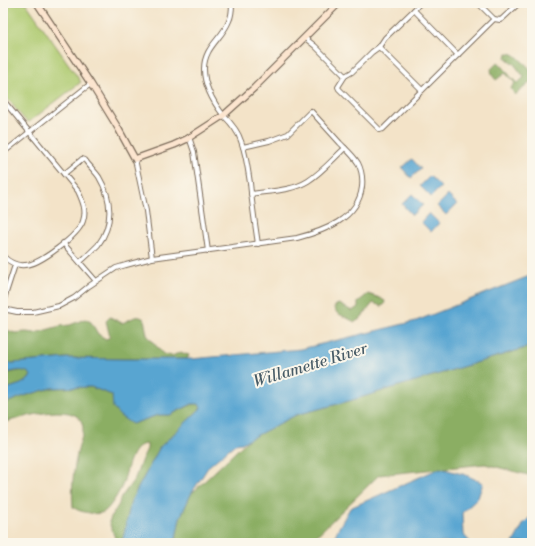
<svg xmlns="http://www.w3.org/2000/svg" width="535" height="546" font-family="'Libre Bodoni',serif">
  <rect width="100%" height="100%" fill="#fbf7ec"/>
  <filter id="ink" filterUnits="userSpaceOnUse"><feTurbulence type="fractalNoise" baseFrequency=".025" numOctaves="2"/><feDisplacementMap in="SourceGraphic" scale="8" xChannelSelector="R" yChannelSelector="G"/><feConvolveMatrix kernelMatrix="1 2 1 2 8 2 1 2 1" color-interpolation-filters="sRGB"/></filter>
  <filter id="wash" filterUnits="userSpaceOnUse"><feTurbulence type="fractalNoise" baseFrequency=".012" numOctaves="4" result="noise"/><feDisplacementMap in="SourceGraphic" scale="16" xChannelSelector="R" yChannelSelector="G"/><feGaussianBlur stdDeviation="0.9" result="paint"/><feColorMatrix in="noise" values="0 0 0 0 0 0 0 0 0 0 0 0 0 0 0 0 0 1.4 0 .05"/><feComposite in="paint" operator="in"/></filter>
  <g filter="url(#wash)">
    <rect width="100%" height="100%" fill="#f3e3c8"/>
    <path fill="#afca71" stroke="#757a48" d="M3,3H26L81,82L29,122L24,119L3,93Z"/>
    <g fill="#8bae63" stroke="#636c40">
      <path d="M507,53C515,53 517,57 523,62C525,64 528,66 530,69C532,72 532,77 532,81L515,95L511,88L515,83L505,73L496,80L492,75L491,69L498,62C506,68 509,78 518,83L524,77L514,64L506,58Z"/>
      <path d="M368,294L380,298L385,301L384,305L381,306L373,303L360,319L355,322L337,313L334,308L336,305L339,304L352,311L358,307V302Z"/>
      <path d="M110,317L122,323C131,320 136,313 144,319L147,335L163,354L172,356L181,352L185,354L189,355L187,359H124L67,358L3,364V331L7,330L15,333L26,332L35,333L60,326L70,325L85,319L91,322L98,334L106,339L110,337L106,321Z"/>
      <path d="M532,346V476L485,464L379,475L309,543H175L180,518L191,494L249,439L296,415L349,401Z"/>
      <path d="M23,370L28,371L31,375L29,379L21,384L3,390V374Z"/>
      <path d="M91,387L112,395L113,399L132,424L158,415H170L193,404H199L201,408L160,447L131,501L122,543H112L115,538L109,522L111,517L119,504L120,499L135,478L142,459L147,449V444C131,444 128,468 124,480C123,487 110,508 105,511C101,514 95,514 90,513C84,512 78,511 73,507C71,486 74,465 79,446C80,441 83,436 83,431C86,397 19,418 3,423V404L24,396L51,388Z"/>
    </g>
    <g fill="#58a5d1" stroke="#4a6878">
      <path d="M412,159L421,169L411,178L402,168Z"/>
      <path d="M430,176L441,187L431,197L420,186Z"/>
      <path d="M412,194L423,205L412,215L402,204Z"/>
      <path d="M448,195L457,204L446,215L437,206Z"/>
      <path d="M429,213L439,223L431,232L421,222Z"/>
      <path d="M532,275V346L349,401L296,415L242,443L235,444L209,466L191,494L180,518L175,543H122L131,501L160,447L201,408L199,404H192L170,415H158L132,424L120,416L113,408L112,395L91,387L51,388L24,396L3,404V390L21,384L29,379L31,375C24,367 12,372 3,374V364L67,358L124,359H191L301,349L416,321Z"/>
      <path d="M440,468L466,475L483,483L478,498L462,513L463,534L471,543H332L337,531L350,508Z"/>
      <path d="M532,515V543H513L524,523Z"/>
    </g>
  </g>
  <g filter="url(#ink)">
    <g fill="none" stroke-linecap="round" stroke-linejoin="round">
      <defs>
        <g id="street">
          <path d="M232,3C232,9 232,15 229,21C222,39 204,47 204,69C204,87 213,102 224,116C231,123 238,131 241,141C246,154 248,169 250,183C252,203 255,224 258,244"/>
          <path d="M420,3L414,10L385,38L379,47L372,52L352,72L345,76L338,87L339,89L380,130L383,129L494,19"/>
          <path d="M478,3L494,19L500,20L502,19L519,3"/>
          <path d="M414,10L458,55"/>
          <path d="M305,38L315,46L345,76"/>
          <path d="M379,47L422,90"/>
          <path d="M3,100L78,191C82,200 87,210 83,221C79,235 39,265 25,265C16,266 9,262 3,256"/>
          <path d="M189,137L194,152L208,251"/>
          <path d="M3,153L85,88L91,84"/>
          <path d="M135,159L146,211L152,258"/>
          <path d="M64,174L81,160L82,159L85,160C89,166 95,171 99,177C112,199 114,224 98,245C92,251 86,257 80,262"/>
          <path d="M251,194C269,191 292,191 308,181C322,172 333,159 345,148"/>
          <path d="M63,243L96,281"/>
          <path d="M3,302L15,265"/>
          <path d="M3,309L17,312H33L59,306L74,298L89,286L116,268L126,265L152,258L297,238C324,231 358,219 362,187C363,178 362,171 358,163C353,155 346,149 340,143C330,132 321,122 311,111L288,134L269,141L243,147"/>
        </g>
        <path id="secondary" d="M37,3L91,84L118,128L135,159L174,145L187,139L224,115L254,88L339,3"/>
      </defs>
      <use href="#street" stroke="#7b6b5a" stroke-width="6"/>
      <use href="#secondary" stroke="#7b6b5a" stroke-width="8"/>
      <use href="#street" stroke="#fff" stroke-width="4"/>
      <use href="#secondary" stroke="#fce5cf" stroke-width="5.5"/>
    </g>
  </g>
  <g text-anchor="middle" stroke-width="4" stroke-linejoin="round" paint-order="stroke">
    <g font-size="16" font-style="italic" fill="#475b66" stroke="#fbf7ec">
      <text transform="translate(310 364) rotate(-17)" y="6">Willamette River</text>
    </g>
  </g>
  <rect width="535" height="546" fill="none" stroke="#fbf7ec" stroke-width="16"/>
</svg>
